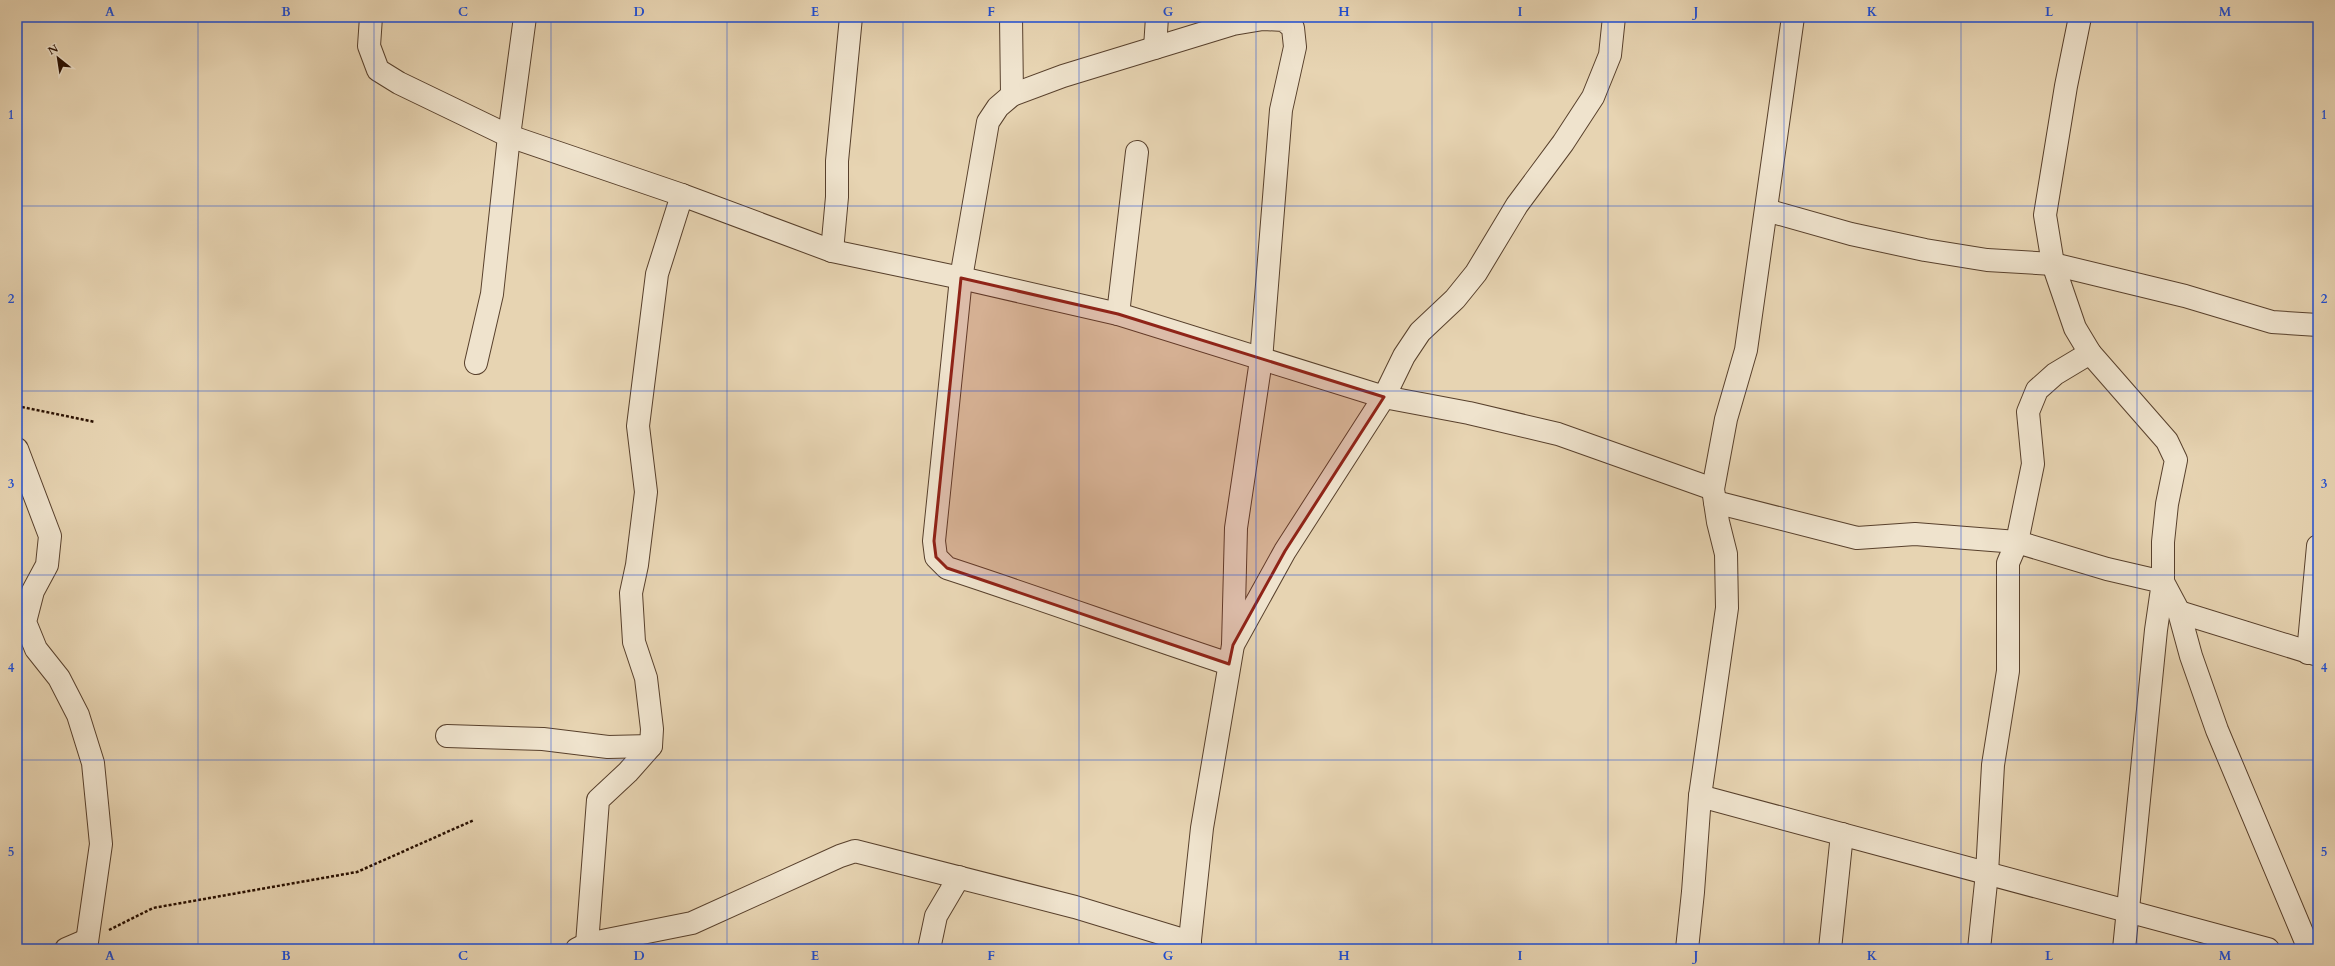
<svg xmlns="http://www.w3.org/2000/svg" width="2335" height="966" font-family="Cardo,serif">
  <rect width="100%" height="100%" fill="#e7d4b2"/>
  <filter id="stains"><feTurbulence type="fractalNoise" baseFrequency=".005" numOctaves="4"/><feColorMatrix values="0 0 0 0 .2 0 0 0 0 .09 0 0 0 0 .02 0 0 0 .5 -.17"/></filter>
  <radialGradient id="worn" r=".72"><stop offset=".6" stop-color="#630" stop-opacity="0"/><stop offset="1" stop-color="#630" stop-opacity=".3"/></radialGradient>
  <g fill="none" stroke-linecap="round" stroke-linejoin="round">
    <defs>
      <g id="minor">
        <path d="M371,17L369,46L378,70L399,83L509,136L682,195L832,251L961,278L1118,314L1384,397L1469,413L1558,434L1713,489"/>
        <path d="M1011,17L1012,95"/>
        <path d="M2080,17L2066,86L2045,215L2053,264L2075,328L2090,353L2167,441L2176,460L2167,504L2163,542V582L2179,612L2191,656L2217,730L2309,949"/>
        <path d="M1155,48L1157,17"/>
        <path d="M1766,210L1851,234L1925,250L1987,260L2053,264L2185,296L2272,322L2318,325"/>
        <path d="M832,251L837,197V161L851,17"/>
        <path d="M1118,314L1137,152"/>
        <path d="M476,363L492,294L509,136L525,17"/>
        <path d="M17,449L50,536L47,565L33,591L25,622L36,649L59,678L78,715L93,763L101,844L86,949"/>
        <path d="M1715,502L1857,538L1915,534L2017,542L2107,569L2163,582L2156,630L2124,949"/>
        <path d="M2179,612L2318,655"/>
        <path d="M2308,653L2318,546"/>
        <path d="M1229,664C1135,633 1042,599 947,568L936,557L934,541L961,278L988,122L998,107L1012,95L1063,76L1233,24L1263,19L1284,20L1293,28L1295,47L1281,110L1261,360L1236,528L1233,645"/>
        <path d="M447,736L543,739L608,747L651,746"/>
        <path d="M1700,796L2268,949"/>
        <path d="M587,944L598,800L628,772L651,746L652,729L646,678L634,642L631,593L637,565L646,492L638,426L657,274L682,195"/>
        <path d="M66,949L87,940"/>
        <path d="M577,949L587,944L692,923L840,856L855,851L1075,907L1190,942"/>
        <path d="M929,949L936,916L959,877"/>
        <path d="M1189,949L1202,828L1233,645L1285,551L1384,397L1404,356L1420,332L1455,299L1476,273L1517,205L1563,143L1593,97L1610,55L1614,17"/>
        <path d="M1687,949L1693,892L1700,796L1727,608L1726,554L1718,522L1713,489L1726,419L1746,350L1793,17"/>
        <path d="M1830,949L1842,834"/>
        <path d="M1979,949L1987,873L1993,765L2008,671V563L2017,542L2033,464L2028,412L2037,390L2055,374L2090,353"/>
      </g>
    </defs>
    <use href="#minor" stroke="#58402c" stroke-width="24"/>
    <g stroke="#280f00" stroke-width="2.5" stroke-dasharray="3 2" stroke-linecap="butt">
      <path d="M17,406L95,422"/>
      <path d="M109,930L153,908L357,872L474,820"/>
    </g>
    <use href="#minor" stroke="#efe3cd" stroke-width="22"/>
  </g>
  <path fill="#8f2418" fill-opacity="0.2" stroke="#8f2418" stroke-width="3" stroke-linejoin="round" d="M961,278L1118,314L1384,397L1285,551L1233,645L1229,664L947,568L936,557L934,541Z"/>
  <path fill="none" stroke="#1d4ed8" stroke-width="1" stroke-opacity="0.55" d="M198,17V949M374,17V949M551,17V949M727,17V949M903,17V949M1079,17V949M1256,17V949M1432,17V949M1608,17V949M1784,17V949M1961,17V949M2137,17V949M17,206H2318M17,391H2318M17,575H2318M17,760H2318"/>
  <rect width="2335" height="966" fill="none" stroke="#e7d4b2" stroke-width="44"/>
  <g transform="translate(58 58) rotate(330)" stroke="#efe3cd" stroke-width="3" paint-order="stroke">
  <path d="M0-3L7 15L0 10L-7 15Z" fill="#280f00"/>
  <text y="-6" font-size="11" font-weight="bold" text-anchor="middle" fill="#280f00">N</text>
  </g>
  <rect x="22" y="22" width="2291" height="922" fill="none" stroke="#1d4ed8" stroke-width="1.5"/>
  <g font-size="13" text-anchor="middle" font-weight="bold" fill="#1d4ed8">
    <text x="110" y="16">A</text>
    <text x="286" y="16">B</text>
    <text x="463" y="16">C</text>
    <text x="639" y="16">D</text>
    <text x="815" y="16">E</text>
    <text x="991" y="16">F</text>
    <text x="1168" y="16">G</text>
    <text x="1344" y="16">H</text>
    <text x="1520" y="16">I</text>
    <text x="1696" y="16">J</text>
    <text x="1872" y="16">K</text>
    <text x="2049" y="16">L</text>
    <text x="2225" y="16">M</text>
    <text x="11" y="119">1</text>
    <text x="2324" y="119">1</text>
    <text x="11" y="303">2</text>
    <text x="2324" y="303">2</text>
    <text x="11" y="488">3</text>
    <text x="2324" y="488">3</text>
    <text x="11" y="672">4</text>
    <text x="2324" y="672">4</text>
    <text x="11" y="856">5</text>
    <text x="2324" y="856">5</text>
    <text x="110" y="960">A</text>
    <text x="286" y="960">B</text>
    <text x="463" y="960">C</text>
    <text x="639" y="960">D</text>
    <text x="815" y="960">E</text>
    <text x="991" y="960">F</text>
    <text x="1168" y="960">G</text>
    <text x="1344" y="960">H</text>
    <text x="1520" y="960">I</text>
    <text x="1696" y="960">J</text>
    <text x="1872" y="960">K</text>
    <text x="2049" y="960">L</text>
    <text x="2225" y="960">M</text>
  </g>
  <rect width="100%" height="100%" filter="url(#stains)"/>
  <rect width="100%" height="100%" fill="url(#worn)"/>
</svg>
